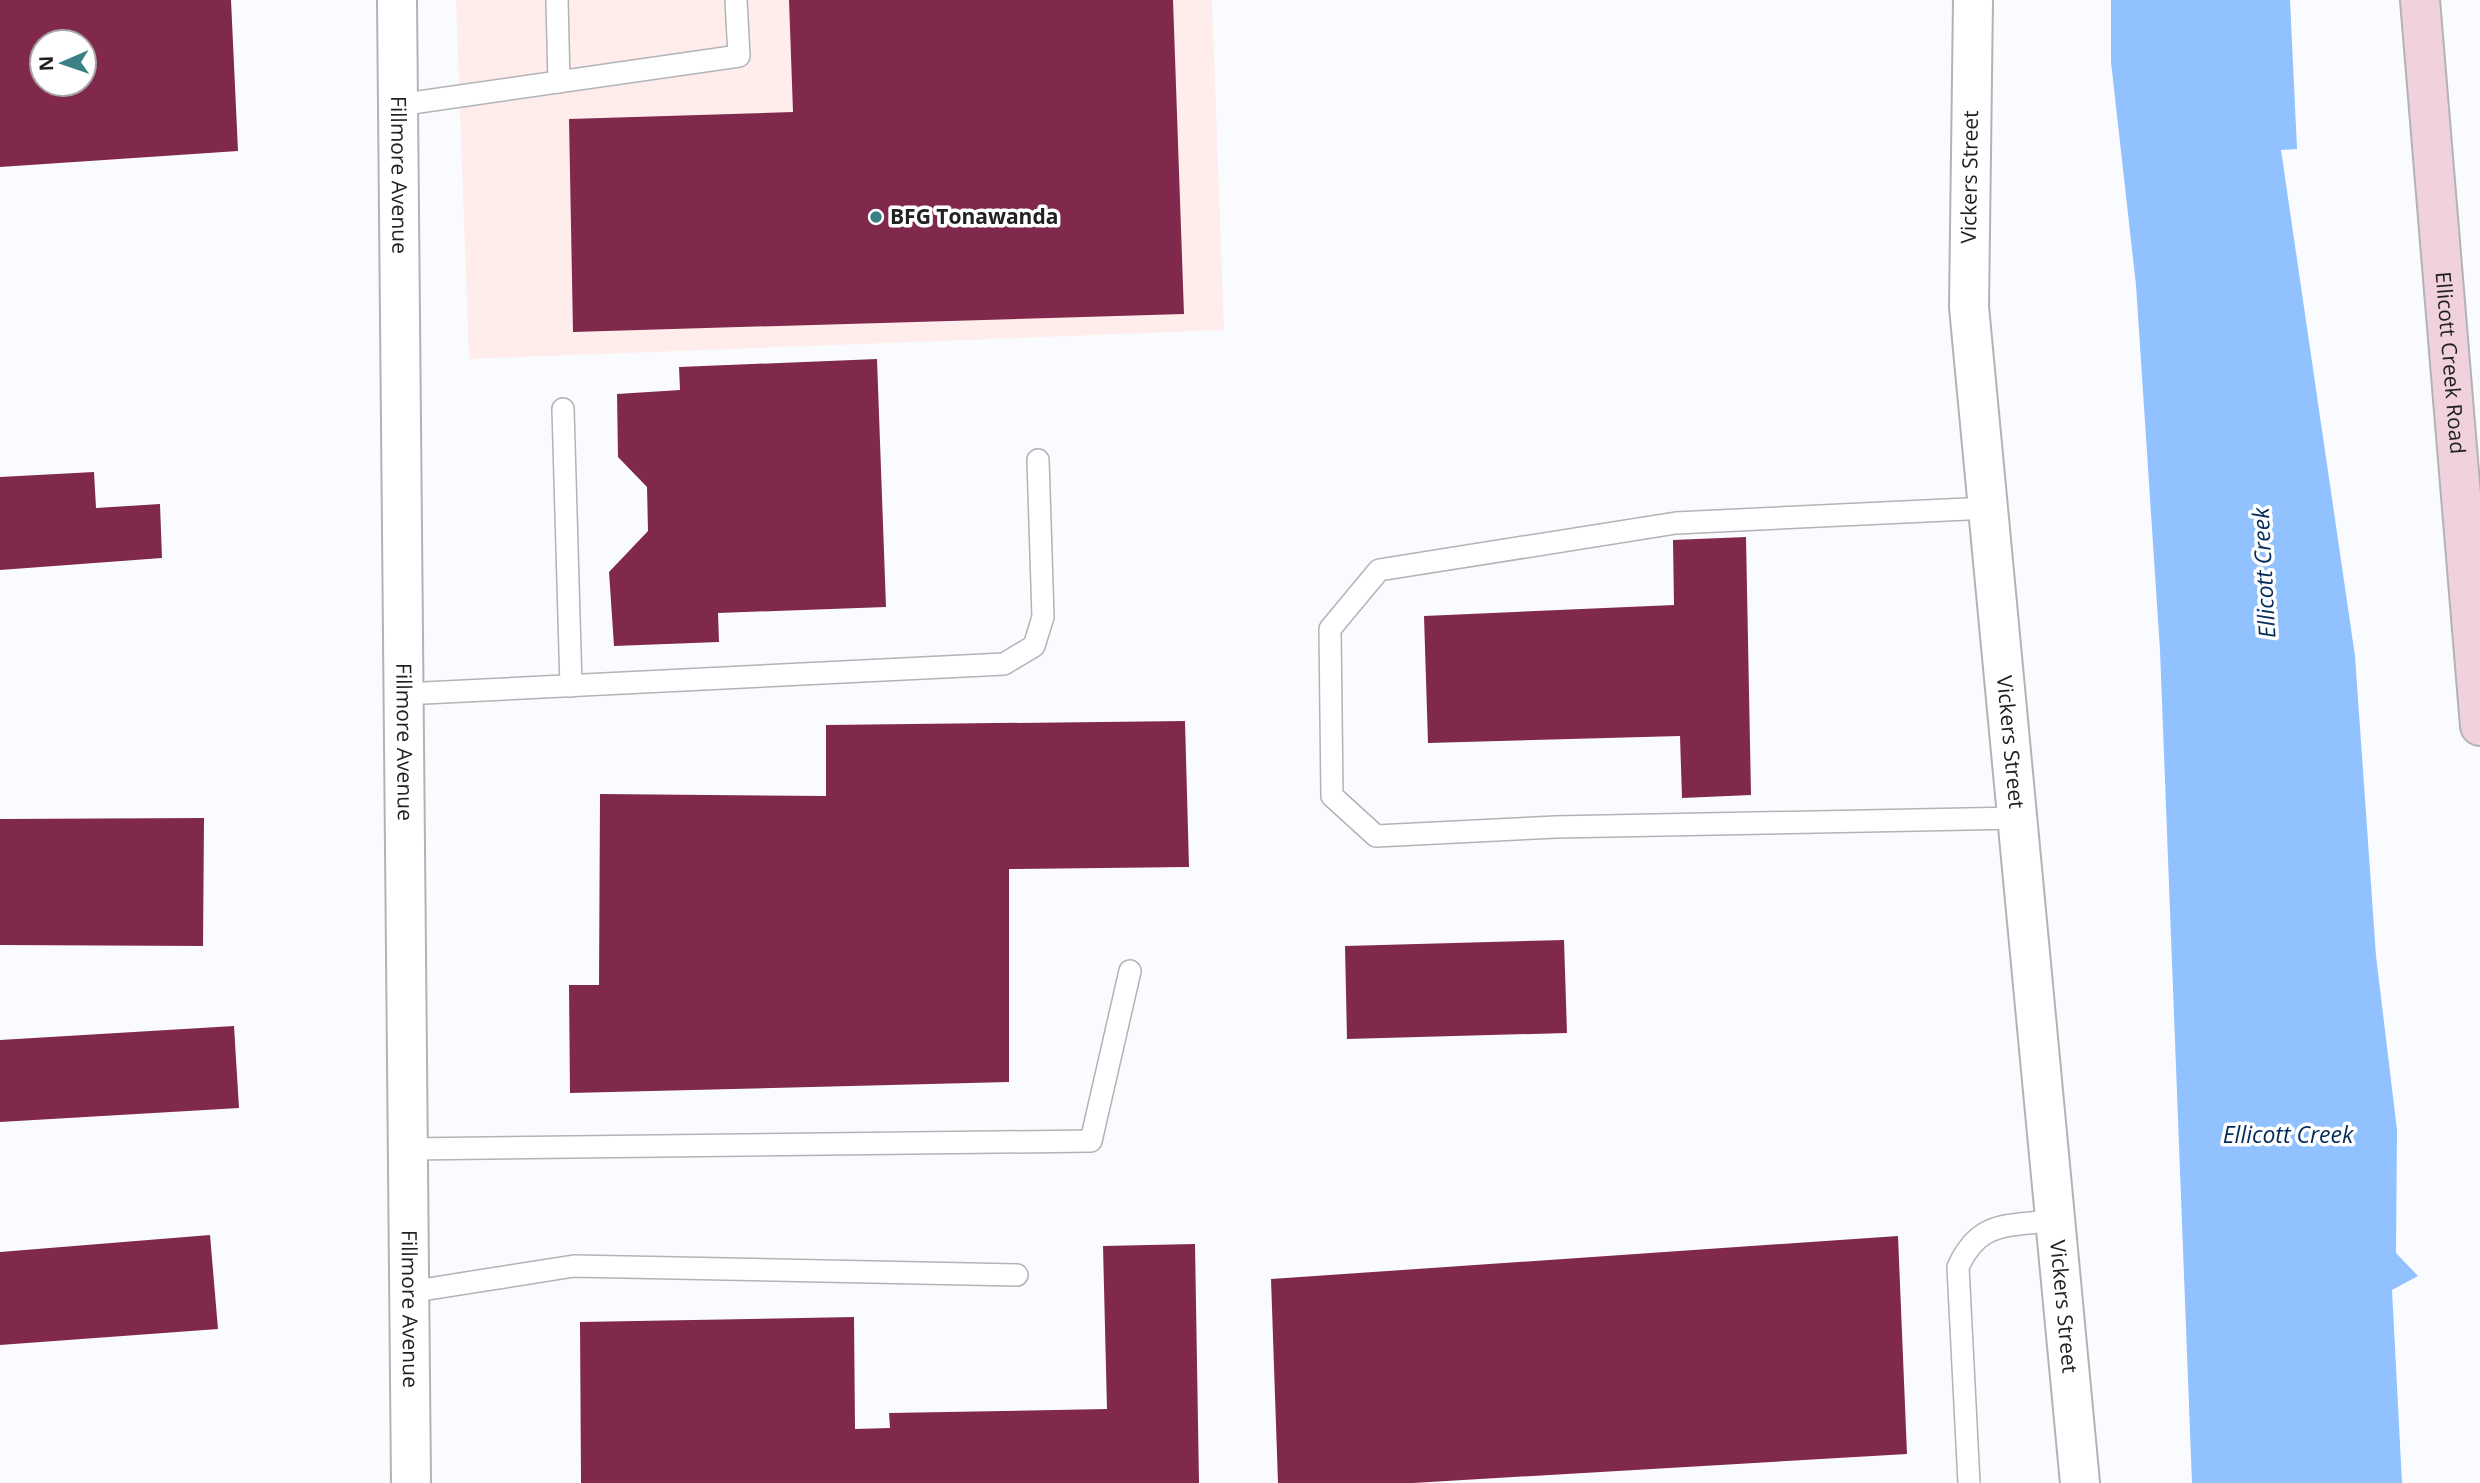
<svg xmlns="http://www.w3.org/2000/svg" width="2480" height="1483" font-family="'Open Sans',sans-serif">
  <rect width="100%" height="100%" fill="#fafbff"/>
  <path fill="#feedeb" d="M456,0H1212L1224,330L469,359Z"/>
  <path fill="#91c1fe" d="M2111,0H2290L2297,149L2281,150L2355,656L2376,956L2397,1130L2396,1253L2418,1276L2392,1290L2402,1483H2192L2160,650L2136,285L2111,62Z"/>
  <g fill="#81294d" fill-rule="evenodd">
    <path d="M0,0H231L238,151L0,167ZM42,42H84V84H42Z"/>
    <path d="M789,0H1173L1184,314L573,332L569,119L793,112Z"/>
    <path d="M877,359L886,607L718,613L719,642L614,646L609,572L648,531L647,487L618,457L617,394L680,390L679,367Z"/>
    <path d="M94,472L96,508L160,504L162,558L0,570V477Z"/>
    <path d="M1746,537L1751,795L1682,798L1680,736L1428,743L1424,616L1674,605L1673,540Z"/>
    <path d="M1185,721L1189,867L1009,869V1082L570,1093L569,985H599L600,794L826,796V725Z"/>
    <path d="M204,818L203,946L0,945V819Z"/>
    <path d="M1564,940L1567,1033L1347,1039L1345,946Z"/>
    <path d="M234,1026L239,1108L0,1122V1040Z"/>
    <path d="M210,1235L218,1329L0,1345V1252Z"/>
    <path d="M1898,1236L1907,1454L1413,1483H1278L1271,1279Z"/>
    <path d="M1195,1244L1199,1483H581L580,1322L854,1317L855,1429L890,1428L889,1413L1107,1409L1103,1246Z"/>
  </g>
  <g fill="none" stroke-linecap="round" stroke-linejoin="round">
    <defs>
      <g id="lane">
        <path d="M557,0L559,82"/>
        <path d="M398,105L739,56L736,0"/>
        <path d="M563,409L571,686"/>
        <path d="M1988,508L1676,523L1379,570L1330,629L1332,796L1376,836L1556,827L2017,818"/>
        <path d="M404,694L1004,664L1034,646L1043,617L1038,460"/>
        <path d="M408,1149L1091,1141L1130,971"/>
        <path d="M409,1292L574,1266L1017,1275"/>
        <path d="M1969,1483L1958,1267C1980,1219 2008,1227 2055,1220"/>
      </g>
      <g id="street">
        <path id="s1" d="M397,0L411,1483"/>
        <path id="s2" d="M1973,0L1969,307L2080,1483"/>
      </g>
      <g id="secondary">
        <path id="s3" d="M2420,0L2480,726"/>
      </g>
    </defs>
    <use href="#lane" stroke="#b1b3b7" stroke-width="24"/>
    <use href="#street" stroke="#b1b3b7" stroke-width="42"/>
    <use href="#secondary" stroke="#b1b3b7" stroke-width="42"/>
    <use href="#lane" stroke="#fff" stroke-width="21"/>
    <use href="#street" stroke="#fff" stroke-width="38"/>
    <use href="#secondary" stroke="#f1d2dc" stroke-width="38"/>
  </g>
  <circle fill="#398187" stroke="#fff" stroke-width="2.5" cx="876" cy="217" r="7"/>
  <g text-anchor="middle" stroke-width="7" stroke-linejoin="round" paint-order="stroke">
    <g font-size="21" fill="#212123" stroke="#fff">
      <text dy="7" stroke="none"><textPath href="#s1" startOffset="175">Fillmore Avenue</textPath></text>
      <text transform="translate(1970 177) rotate(-89)" y="7">Vickers Street</text>
      <text dy="7" stroke="none"><textPath href="#s3" startOffset="364">Ellicott Creek Road</textPath></text>
      <text dy="7" stroke="none"><textPath href="#s1" startOffset="742">Fillmore Avenue</textPath></text>
      <text dy="7" stroke="none"><textPath href="#s2" startOffset="744">Vickers Street</textPath></text>
      <text dy="7" stroke="none"><textPath href="#s2" startOffset="1311">Vickers Street</textPath></text>
      <text dy="7" stroke="none"><textPath href="#s1" startOffset="1309">Fillmore Avenue</textPath></text>
    </g>
    <g font-size="21" font-weight="bold" fill="#212123" stroke="#fff" text-anchor="start">
      <text x="890" y="224">BFG Tonawanda</text>
    </g>
    <g font-size="23" font-style="italic" fill="#032c5a" stroke="#fff">
      <text transform="translate(2264 573) rotate(-93)" y="8">Ellicott Creek</text>
      <text x="2288" y="1143">Ellicott Creek</text>
    </g>
  </g>
  <g transform="translate(63 63) rotate(268)"><circle r="33" fill="#ffffff" stroke="#a6a6a7" stroke-width="2"/>
  <path d="M0-5L12 26L0 18L-12 26Z" fill="#398187"/>
  <text y="-10" font-size="19" font-weight="bold" text-anchor="middle" fill="#212123">N</text>
  </g>
</svg>
